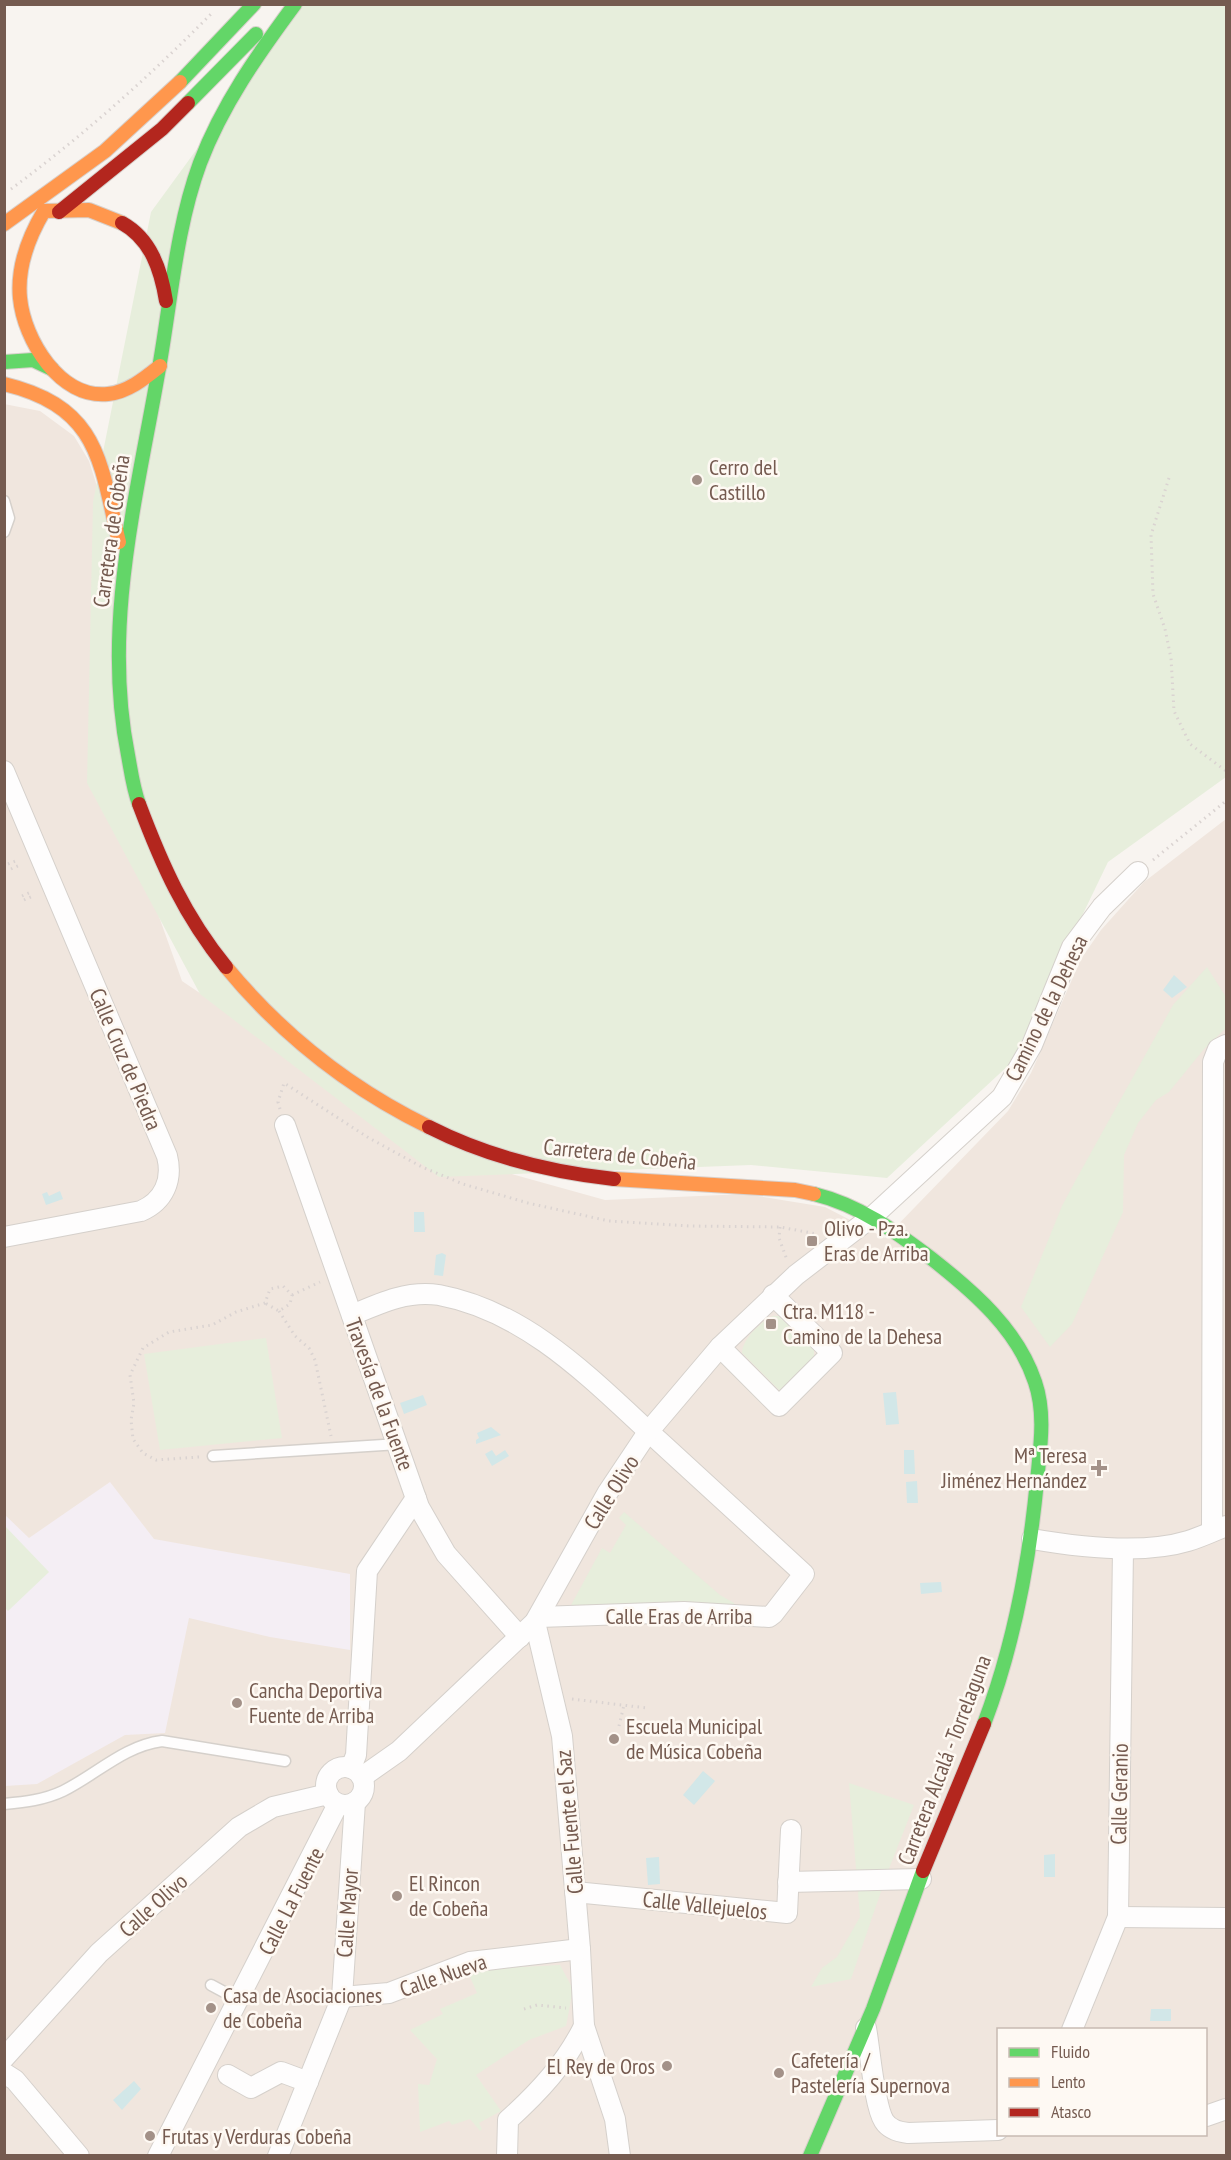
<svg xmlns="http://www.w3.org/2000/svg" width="1231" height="2160" font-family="'PT Sans Narrow',sans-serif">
  <rect width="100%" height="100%" fill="#f8f4f0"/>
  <path fill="#f0e6de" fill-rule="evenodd" d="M4,404L40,411L74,436L89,461L101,499L137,855L182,981L379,1114L486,1167L605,1200L746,1194L825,1207L885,1238L1008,1111L1031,1073L1081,959L1101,930L1144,882L1226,819V2155H5ZM998,2030H1206V2134H998Z"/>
  <path fill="#f4eef4" d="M110,1482L154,1539L350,1574V1650L270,1637L189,1618L165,1733L125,1735L37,1784L5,1786L4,1514L29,1538Z"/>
  <g fill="#e7eedc">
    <path d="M302,5H1226V777L1108,862L1011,1063L887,1178L751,1165L439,1177L200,994L87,783L93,502L151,212Z"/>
    <path d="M1207,967L1226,997V1028L1204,1049L1169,1092L1156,1100L1138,1123L1124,1155L1123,1212L1072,1324L1050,1347L1021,1307L1062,1206L1078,1176L1173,1005Z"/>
    <path d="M773,1316H779L814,1350V1358L780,1391L742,1353C742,1339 762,1321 773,1316Z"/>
    <path d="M266,1338L282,1438L160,1450L144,1354Z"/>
    <path d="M624,1512L720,1595L734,1603V1606L570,1607L602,1548L610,1553L626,1525L619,1518Z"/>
    <path d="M4,1525L49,1572L8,1611L4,1607Z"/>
    <path d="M849,1783L914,1805L888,1871L851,1979L811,1987L822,1968L837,1957L860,1917Z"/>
    <path d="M560,1965L573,1989L566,2026L529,2040L476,2075L501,2111L479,2123L482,2129L480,2131L470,2119L452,2125L449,2121L420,2132L418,2084L429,2085L437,2059L410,2030L443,2014L440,2009L477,1993L467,1970Z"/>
  </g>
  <g fill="#d2e7e8">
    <path d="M1174,975L1187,987L1172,998L1163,990Z"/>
    <path d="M60,1191L63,1199L46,1205L42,1194L47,1192L49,1196Z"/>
    <path d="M414,1212H424L425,1232H414Z"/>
    <path d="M442,1253L446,1255L443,1276L434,1275L436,1255Z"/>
    <path d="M896,1392L899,1424L886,1425L883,1393Z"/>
    <path d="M423,1395L427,1405L404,1414L400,1403Z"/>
    <path d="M491,1427L501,1435L476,1444V1440L479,1438L477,1433Z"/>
    <path d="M492,1450L496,1456L505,1450L509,1456L492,1466L485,1454Z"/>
    <path d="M904,1450H914L915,1474H904Z"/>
    <path d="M917,1481L918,1503H907L906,1482Z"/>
    <path d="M941,1582L942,1592L921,1594L920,1583Z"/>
    <path d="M703,1771L715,1781L694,1805L683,1795Z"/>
    <path d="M1055,1854V1877H1044V1855Z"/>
    <path d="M659,1857L660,1884L648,1885L646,1858Z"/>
    <path d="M1151,2009H1171V2021H1150Z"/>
    <path d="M134,2081L141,2089L122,2110L113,2100Z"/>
  </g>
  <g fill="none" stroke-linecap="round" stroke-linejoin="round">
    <defs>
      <g id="lane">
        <path d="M4,501L9,518L4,532"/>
        <path d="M213,1456L399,1444"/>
        <path d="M4,1804C25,1802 44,1800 63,1791C97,1774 124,1746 162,1741L285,1761"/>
        <path d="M211,1985L239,2000"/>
      </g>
      <g id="street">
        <path d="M4,771L167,1156C173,1180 164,1201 141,1211L4,1237"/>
        <path d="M285,1125L419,1507L446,1554L520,1637"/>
        <path d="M352,1315C380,1303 408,1290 439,1295C530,1312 595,1383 660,1442C708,1486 756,1530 804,1574L773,1614L769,1617L684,1612L539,1617"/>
        <path d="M720,1347L779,1406L832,1353L773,1295"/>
        <path d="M1212,1531L1213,1062L1218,1049L1226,1045"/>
        <path d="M1032,1539C1078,1547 1142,1555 1188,1541C1201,1537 1214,1531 1226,1526"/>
        <path d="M535,1622L562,1736L580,1949L584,2026L615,2119L620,2156"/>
        <circle cx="345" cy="1786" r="19"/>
        <path d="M351,1768L356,1755L367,1571L416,1498"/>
        <path d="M362,1777L399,1751L535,1622L608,1492L648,1432L720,1347L796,1275L873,1216L1002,1097L1032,1045L1072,947L1102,907L1138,872"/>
        <path d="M788,1882L921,1879"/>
        <path d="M575,1892L787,1913L791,1830"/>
        <path d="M1118,1917L1226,1918"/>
        <path d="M342,1997L389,1993L470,1962L580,1949"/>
        <path d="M866,2028C870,2049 874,2105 884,2121C889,2129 899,2132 908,2133L998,2130"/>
        <path d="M1072,2030L1118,1917L1123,1549"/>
        <path d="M4,2058L99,1953L239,1827L273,1807L328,1794"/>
        <path d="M4,2073L15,2080L79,2156"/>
        <path d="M228,2075L251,2088L281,2072L308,2082"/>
        <path d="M1206,2116L1226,2109"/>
        <path d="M158,2156L338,1804"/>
        <path d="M278,2156L342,1997L355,1802"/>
        <path d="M507,2156L508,2120C539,2092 566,2063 584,2026"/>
      </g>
      <g id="fast">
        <path d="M180,82L254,4"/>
        <path d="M188,103L256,34"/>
        <path d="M4,362L33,360L52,369"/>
        <path d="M139,804C133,788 131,771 128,755C102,625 137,496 159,368C171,301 176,228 200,163C222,105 258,54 295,4"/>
        <path d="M814,1194C859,1205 895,1231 932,1259C974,1292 1018,1330 1035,1382C1046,1414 1040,1449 1037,1481C1029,1565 1014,1645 984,1724"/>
        <path d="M810,2156L873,2009L923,1871"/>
      </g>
      <g id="slow">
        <path d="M122,223L89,210L44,211C28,238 17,267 20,298C24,340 60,399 108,394C128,392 145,378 160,366"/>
        <path d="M4,224L105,151L180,82"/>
        <path d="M4,384C99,407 100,461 119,542"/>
        <path d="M226,967C283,1036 349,1088 429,1127"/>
        <path d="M614,1179L795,1190L814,1194"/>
      </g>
      <g id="jam">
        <path d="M59,212L162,129L188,103"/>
        <path d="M122,223C151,239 161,270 166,301"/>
        <path d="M139,804C162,865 184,915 226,967"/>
        <path d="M429,1127C486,1156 550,1172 614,1179"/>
        <path d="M923,1871L984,1724"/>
      </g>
    </defs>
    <use href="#lane" stroke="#d5d0cb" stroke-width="13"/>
    <use href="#street" stroke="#d5d0cb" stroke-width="22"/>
    <use href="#fast" stroke="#d8d0cb" stroke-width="16"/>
    <use href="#slow" stroke="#d8d0cb" stroke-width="16"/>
    <use href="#jam" stroke="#d8d0cb" stroke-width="16"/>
    <g stroke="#dad3d1" stroke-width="3" stroke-dasharray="1.5 4.5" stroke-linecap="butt">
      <path d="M11,189C83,136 150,76 213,12"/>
      <path d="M1169,478L1151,535L1153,594L1165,629L1171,658L1174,711L1190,744L1226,771"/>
      <path d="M4,829H5"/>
      <path d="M4,834L7,833"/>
      <path d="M1153,860L1226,801"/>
      <path d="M8,864L18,860"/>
      <path d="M11,869L20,865"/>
      <path d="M22,896L31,892"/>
      <path d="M24,900L33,896"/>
      <path d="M280,1109L278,1102L284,1083L369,1138L422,1167L463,1184L528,1203L609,1221L689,1226L780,1227L817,1234"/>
      <path d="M780,1227L779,1238L787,1260"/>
      <path d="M292,1295L320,1282"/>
      <path d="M279,1311L295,1336L309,1348L315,1360L331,1436"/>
      <path d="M199,1457L156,1460L143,1453L133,1439L131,1420L134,1403L130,1375L143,1348L169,1332L212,1325L236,1312L265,1303L270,1289L283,1286L292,1295L290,1304L279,1311L265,1303"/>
      <path d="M572,1699L647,1708"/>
      <path d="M619,1726L624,1705"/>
      <path d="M524,2009L537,2005L566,2008"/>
    </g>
    <use href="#lane" stroke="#fefdfd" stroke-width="10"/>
    <use href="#street" stroke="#fefdfd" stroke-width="20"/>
    <use href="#fast" stroke="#63d668" stroke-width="14"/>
    <use href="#slow" stroke="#ff974d" stroke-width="14"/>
    <use href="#jam" stroke="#b3261e" stroke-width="14"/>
  </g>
  <g fill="#a39188" stroke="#fef9f3" stroke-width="2">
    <circle cx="697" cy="480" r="6"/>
    <rect x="806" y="1235" width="12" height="12" rx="3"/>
    <rect x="765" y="1318" width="12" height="12" rx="3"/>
    <path d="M1096 1459h6v6h6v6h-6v6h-6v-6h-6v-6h6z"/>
    <circle cx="237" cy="1703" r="6"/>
    <circle cx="614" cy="1739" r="6"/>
    <circle cx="397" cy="1896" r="6"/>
    <circle cx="211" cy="2008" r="6"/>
    <circle cx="667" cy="2066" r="6"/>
    <circle cx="779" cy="2073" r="6"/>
    <circle cx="150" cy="2136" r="6"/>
  </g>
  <g text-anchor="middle" stroke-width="5" stroke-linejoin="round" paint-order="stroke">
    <g font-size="22" fill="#755b50" stroke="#fef9f3" text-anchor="start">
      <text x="709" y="475">Cerro del<tspan x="709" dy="25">Castillo</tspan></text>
      <text x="824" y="1236">Olivo - Pza.<tspan x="824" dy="25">Eras de Arriba</tspan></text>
      <text x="783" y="1319">Ctra. M118 -<tspan x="783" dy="25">Camino de la Dehesa</tspan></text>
      <text x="1087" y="1463" text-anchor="end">Mª Teresa<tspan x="1087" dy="25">Jiménez Hernández</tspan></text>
      <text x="249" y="1698">Cancha Deportiva<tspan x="249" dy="25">Fuente de Arriba</tspan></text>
      <text x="626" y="1734">Escuela Municipal<tspan x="626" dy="25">de Música Cobeña</tspan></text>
      <text x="409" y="1891">El Rincon<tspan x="409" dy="25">de Cobeña</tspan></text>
      <text x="223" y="2003">Casa de Asociaciones<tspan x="223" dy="25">de Cobeña</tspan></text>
      <text x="791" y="2068">Cafetería /<tspan x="791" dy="25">Pastelería Supernova</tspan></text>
      <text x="655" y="2074" text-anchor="end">El Rey de Oros</text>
      <text x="162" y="2144">Frutas y Verduras Cobeña</text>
    </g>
    <g font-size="22" fill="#755b50" stroke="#fef9f3">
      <text transform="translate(111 531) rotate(-82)" y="8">Carretera de Cobeña</text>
      <text transform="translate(1046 1008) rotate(-64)" y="8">Camino de la Dehesa</text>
      <text transform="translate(126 1059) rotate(67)" y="8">Calle Cruz de Piedra</text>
      <text transform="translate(620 1154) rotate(6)" y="8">Carretera de Cobeña</text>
      <text transform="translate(380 1394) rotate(70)" y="8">Travesía de la Fuente</text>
      <text transform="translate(611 1492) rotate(-58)" y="8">Calle Olivo</text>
      <text x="679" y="1624">Calle Eras de Arriba</text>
      <text transform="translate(944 1760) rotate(-69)" y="8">Carretera Alcalá - Torrelaguna</text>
      <text transform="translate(1119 1794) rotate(-89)" y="8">Calle Geranio</text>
      <text transform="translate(569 1822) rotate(-95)" y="8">Calle Fuente el Saz</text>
      <text transform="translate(291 1901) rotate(-63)" y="8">Calle La Fuente</text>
      <text transform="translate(153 1905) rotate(-42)" y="8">Calle Olivo</text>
      <text transform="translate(705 1905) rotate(6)" y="8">Calle Vallejuelos</text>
      <text transform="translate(347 1913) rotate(-86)" y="8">Calle Mayor</text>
      <text transform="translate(443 1975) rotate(-19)" y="8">Calle Nueva</text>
    </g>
  </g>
  <rect width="1231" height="2160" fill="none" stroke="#755b50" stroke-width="12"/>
  <rect x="997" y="2028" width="210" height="108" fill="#fef9f3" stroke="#c7bab2" stroke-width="1.5"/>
  <rect x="1009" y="2048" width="30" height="9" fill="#63d668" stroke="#c7bab2" stroke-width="1.5"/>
  <text x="1051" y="2058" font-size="18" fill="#755b50">Fluido</text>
  <rect x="1009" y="2078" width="30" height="9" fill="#ff974d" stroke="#c7bab2" stroke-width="1.5"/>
  <text x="1051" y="2088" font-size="18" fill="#755b50">Lento</text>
  <rect x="1009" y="2108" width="30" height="9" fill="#b3261e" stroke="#c7bab2" stroke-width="1.5"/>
  <text x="1051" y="2118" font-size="18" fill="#755b50">Atasco</text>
</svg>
